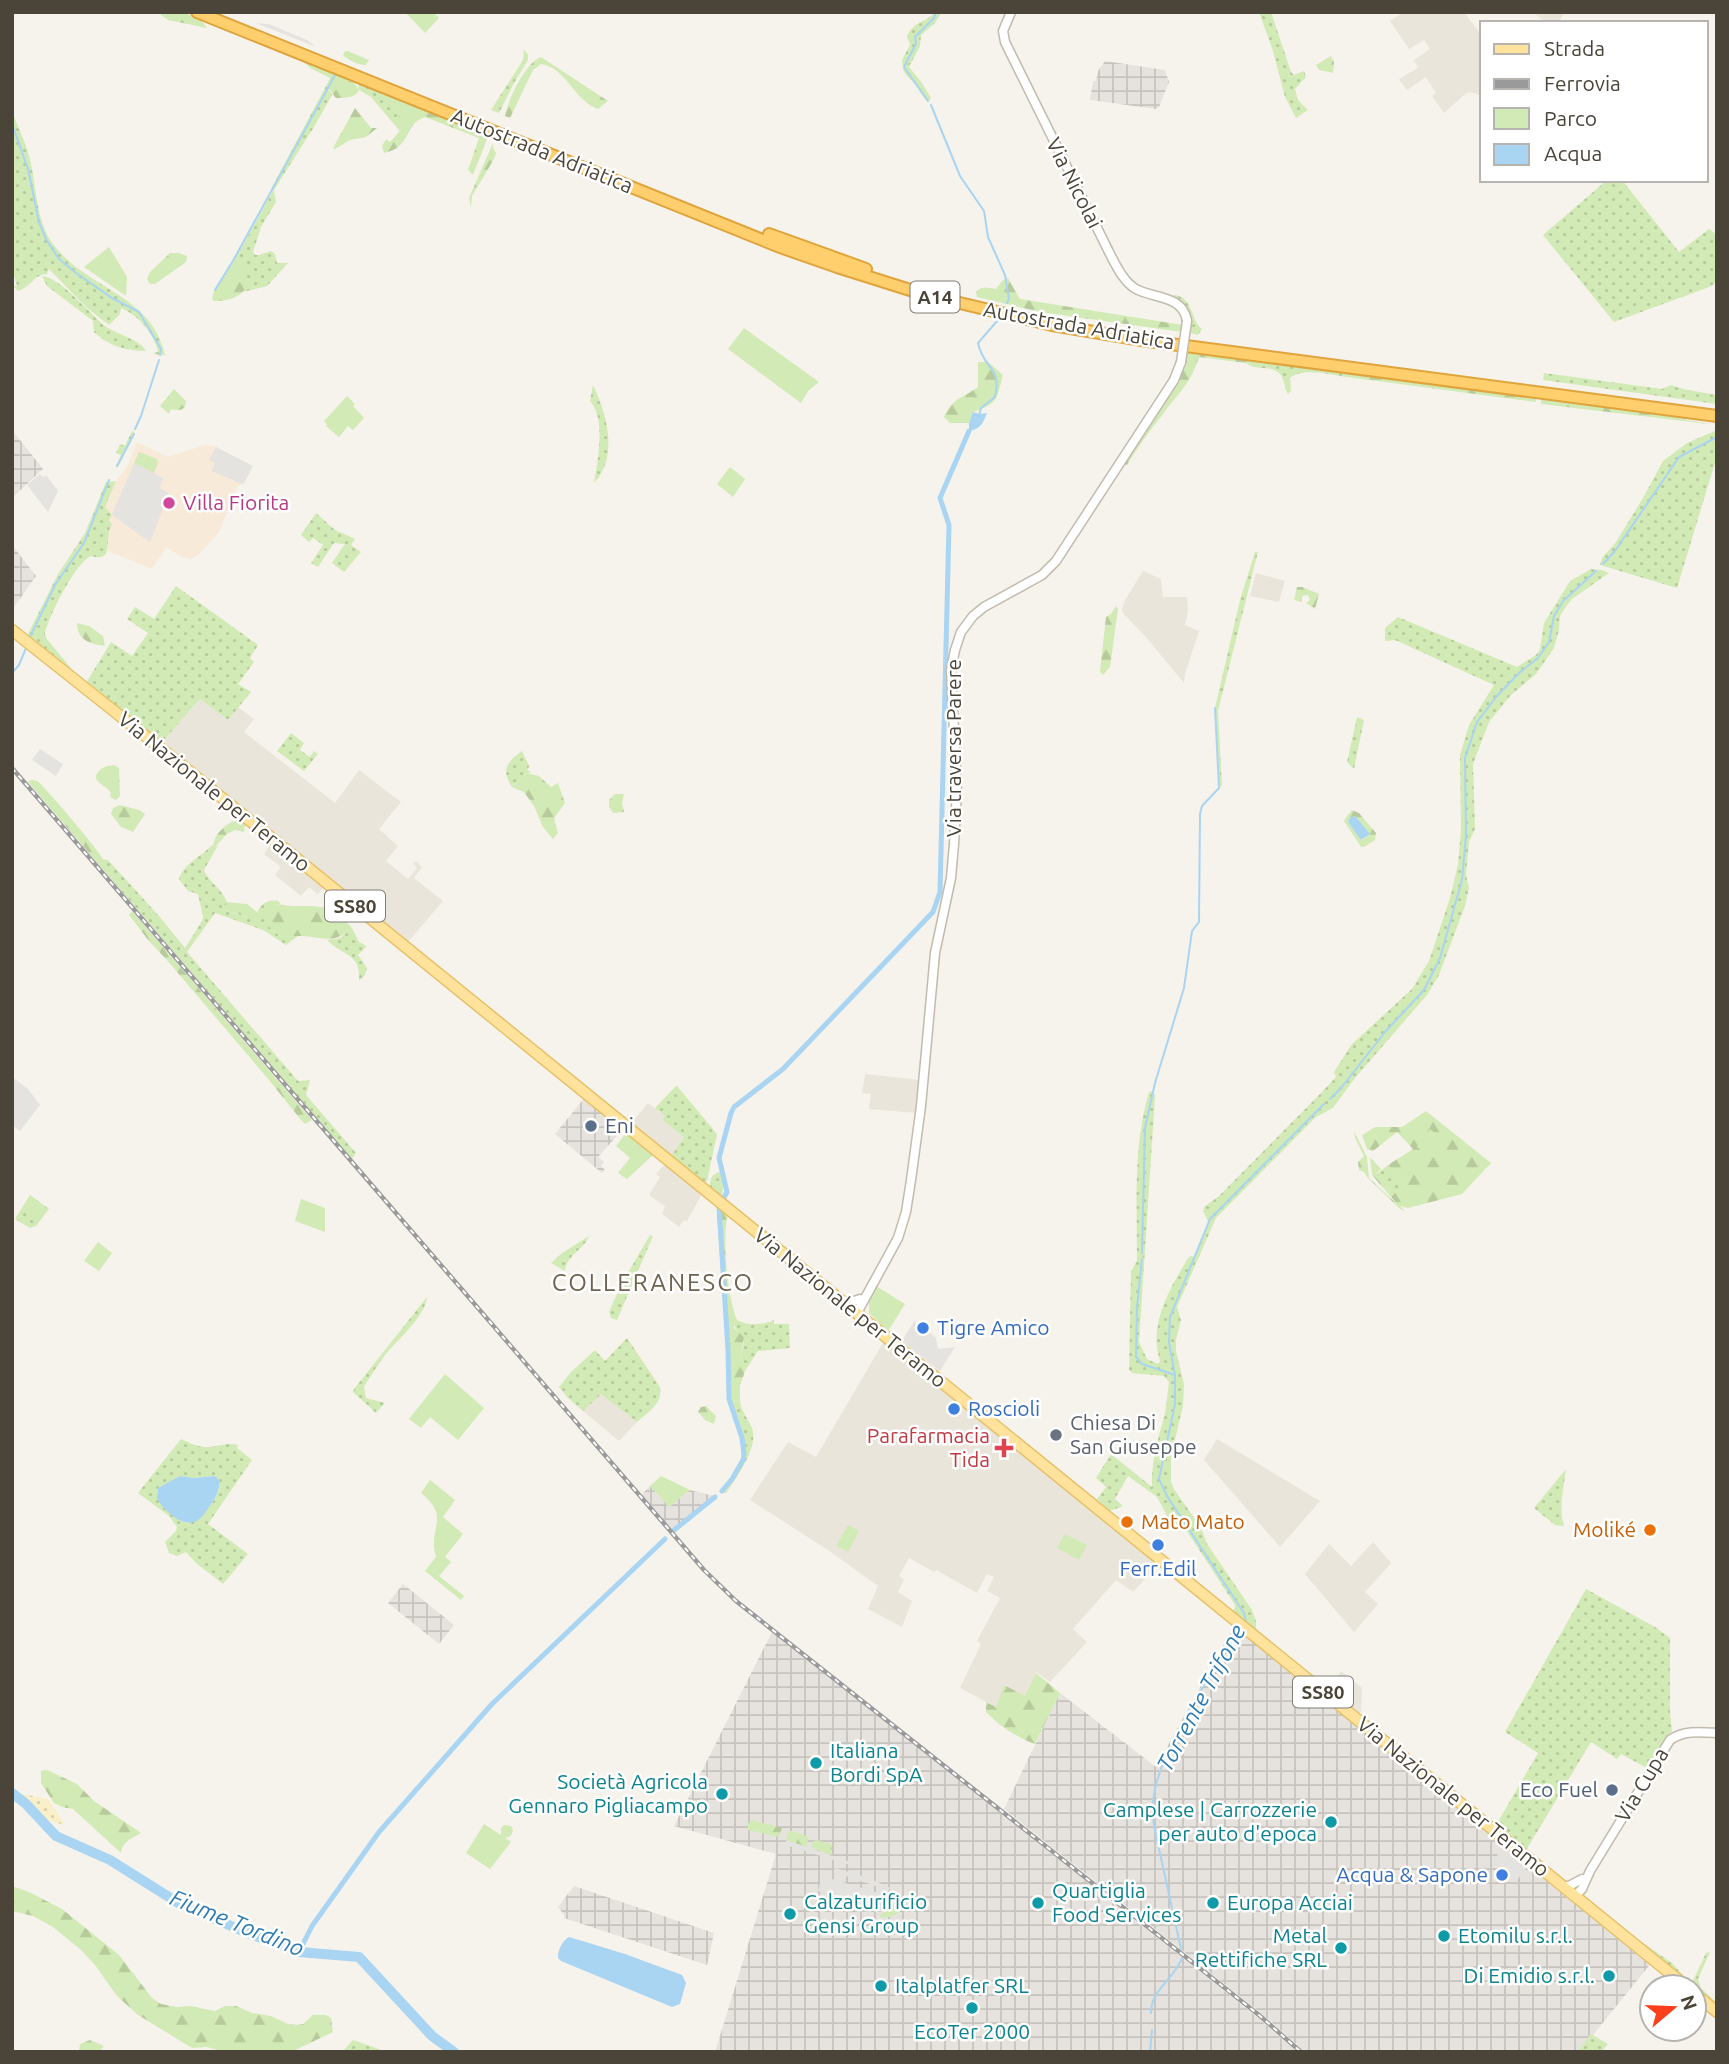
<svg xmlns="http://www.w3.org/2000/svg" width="1729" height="2064" font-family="Ubuntu,sans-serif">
  <defs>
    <pattern id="industrial-grid" width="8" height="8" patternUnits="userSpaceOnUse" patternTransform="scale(1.75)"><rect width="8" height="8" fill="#e6e2dd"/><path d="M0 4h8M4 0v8" fill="none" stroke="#c7c3be"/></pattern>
    <pattern id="grass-dots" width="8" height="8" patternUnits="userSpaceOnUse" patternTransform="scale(1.75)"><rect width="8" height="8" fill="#d2eab5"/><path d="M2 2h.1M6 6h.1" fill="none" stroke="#b6ca9c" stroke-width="1.8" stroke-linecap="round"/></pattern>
    <pattern id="forest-firs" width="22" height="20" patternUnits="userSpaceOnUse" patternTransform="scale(1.75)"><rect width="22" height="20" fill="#d2eab5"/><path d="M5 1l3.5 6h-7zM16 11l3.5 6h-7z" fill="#b6ca9c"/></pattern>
    <pattern id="sand-dots" width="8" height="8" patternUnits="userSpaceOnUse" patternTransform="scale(1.75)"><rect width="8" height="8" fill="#f9efc9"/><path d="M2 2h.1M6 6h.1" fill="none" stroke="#d7cead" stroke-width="1.8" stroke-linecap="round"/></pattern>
  </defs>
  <rect width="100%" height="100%" fill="#f6f3ec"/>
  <g fill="#eae5da">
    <path d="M1404,12H1464L1482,36V98L1477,94L1470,92L1465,94L1444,113L1432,96L1436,93L1426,77L1407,90L1399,79L1418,68L1414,60L1430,49L1424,40L1409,49L1390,21Z"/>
    <path d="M1538,12H1559L1563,15L1558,23H1546L1536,15Z"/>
    <path d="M1143,571L1161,579L1163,597H1187L1188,610L1185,625L1199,631L1185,674L1184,683L1145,636L1124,614L1122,609L1125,600Z"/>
    <path d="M1256,573L1285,581L1279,602L1250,596Z"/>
    <path d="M200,699L228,720L238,707L254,719L244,732L335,803L359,770L401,802L379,829L398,846L386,861L408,879L417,868L413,864L416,861L422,867L414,878L443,901L407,943L162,742Z"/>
    <path d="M272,842L325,885L318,894L309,887L301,896L275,875L281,867L264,854Z"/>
    <path d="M865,1074L921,1080L918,1113L869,1109L871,1094L862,1093Z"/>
    <path d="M648,1103L665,1116L662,1120L684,1137L670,1158L630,1125Z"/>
    <path d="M666,1163L703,1192L687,1221L684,1220L679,1227L662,1214L665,1206L649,1195L660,1177L656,1174Z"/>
    <path d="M884,1341L1089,1506L1158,1565L1133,1592L1116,1580L1073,1629L1087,1642L1050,1682L1036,1672L1025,1697L996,1707L960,1688L981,1644L977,1641L1000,1598L987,1591L994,1577L987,1574L977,1593L936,1570L934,1572L909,1558L899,1576L904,1579L898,1592L912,1601L902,1627L868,1609L878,1586L828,1550L750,1500L788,1442L816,1457Z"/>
    <path d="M601,1393L637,1422L619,1441L583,1411Z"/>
    <path d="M1217,1439L1320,1501L1280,1547L1204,1460Z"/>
    <path d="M1373,1542L1391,1563L1365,1592L1378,1604L1354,1632L1305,1574L1329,1544L1351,1566Z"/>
    <path d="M1341,1671L1362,1688L1361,1712L1358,1716L1327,1691Z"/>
  </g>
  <path fill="#f7ead8" d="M137,442L168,457L205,445L216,447L253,466L244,483L237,487L219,532L199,554L191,559L182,557L166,547L152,569L108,551L107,532L112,524L104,508L116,481L127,467Z"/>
  <g fill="url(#industrial-grid)">
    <path d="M1105,61L1165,70L1169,82L1159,107L1156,109L1090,100L1093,81H1096L1098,71Z"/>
    <path d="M12,430L43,469L12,498Z"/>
    <path d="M12,545L36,576L12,610Z"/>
    <path d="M586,1096L624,1128L598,1157L604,1162L601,1166L605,1170L602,1173L555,1134Z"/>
    <path d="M650,1486L669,1507L690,1490L714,1496L671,1530L641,1495Z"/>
    <path d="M403,1584L454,1625L439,1644L388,1603Z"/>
    <path d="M1235,1624L1652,1962L1593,2035L1591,2034L1577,2052H1305L1261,2013L1004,1809L1060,1693L1156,1767Z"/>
    <path d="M772,1632L1257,2017L1297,2052H715L776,1854L674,1826Z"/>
    <path d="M574,1886L714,1933L707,1965L564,1918V1915L558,1907Z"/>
  </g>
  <g fill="url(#grass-dots)" fill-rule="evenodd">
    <path d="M935,12L941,13L935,23L921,35L920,46L911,63L904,65L903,70L902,60L910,45L907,36C916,19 925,24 935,12Z"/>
    <path d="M1259,12H1271L1291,72L1294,75L1304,71L1306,77L1295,89L1298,100L1308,110L1296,118L1285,97L1273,51Z"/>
    <path d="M524,49L528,55V60L514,83L499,113L491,110L523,60Z"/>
    <path d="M358,83L377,90L378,93L394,100L399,113V130L371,97L359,90Z"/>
    <path d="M326,86L332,95L314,127L274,190L276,202L261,227L253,252L255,255H259L271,251L275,254L277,263H288L267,286L243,292L247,280L241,267L234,261L273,191L271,189Z"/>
    <path d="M12,111C17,126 25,140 29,156C37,184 35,220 53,244C86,289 152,294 165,355L153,354L158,351C153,332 139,316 121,308L120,314L109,325L87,308L49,269L47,274C34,274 30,288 18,291L13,286H17L12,269Z"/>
    <path d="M1607,180H1622L1679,252L1709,229L1717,235V280L1712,286L1614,322L1543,235Z"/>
    <path d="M42,276C60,277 89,313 105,326C116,334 141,340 146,351C127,351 108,346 94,332L93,321L47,286Z"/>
    <path d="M1174,295C1194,297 1190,320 1202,329L1198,335L1190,333V323L1172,299Z"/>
    <path d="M1248,360L1348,372L1347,377C1331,375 1304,367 1290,378L1291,391L1288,394C1284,388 1285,378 1279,373C1269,364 1257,372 1246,363Z"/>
    <path d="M1544,373L1662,389L1671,385L1683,389L1717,395V404L1543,380Z"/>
    <path d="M593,385C607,414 619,457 594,483C598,462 606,418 590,401Z"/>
    <path d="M1717,430V456L1677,588L1600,565L1602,558L1616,542L1643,498L1663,461L1687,443Z"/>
    <path d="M132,431L135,433L118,467L116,466L121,455L116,453L120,444L125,446Z"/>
    <path d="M116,481L105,507L112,515L109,520L112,524C103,539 116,563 91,556C76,562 48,617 45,634L46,638L80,679L27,636L58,574L85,533L106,482Z"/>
    <path d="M316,513L335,530L355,539L351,545L361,552L344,572L332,563L345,544L334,543L318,567L311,563L323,545L313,538L309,542L301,535Z"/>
    <path d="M1255,552H1258L1218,711L1222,785L1219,788L1215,708L1240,600Z"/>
    <path d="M1591,569L1601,570L1609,573L1572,599L1565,608L1560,616L1559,630L1554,648L1536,674L1511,695L1489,722L1473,764L1475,829L1469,842L1466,875L1469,888L1465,906L1439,975L1427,995L1355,1078L1333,1108L1316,1117L1216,1218L1177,1307L1181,1320L1176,1340V1351L1184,1384L1183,1406L1171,1456V1482L1174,1489L1201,1528L1207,1544L1252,1610L1256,1621V1632L1229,1612L1234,1610L1235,1605L1183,1525L1171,1523L1157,1497L1128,1476L1115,1499L1123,1506L1110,1511L1097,1499L1106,1487L1096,1478L1111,1454L1152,1487C1151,1464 1157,1442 1163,1421C1167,1409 1167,1394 1169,1382L1164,1376L1132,1373L1129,1370L1131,1272L1137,1260C1137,1204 1133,1146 1149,1092L1153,1091L1155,1096L1139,1342L1147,1359L1158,1364L1160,1361C1148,1323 1170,1289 1188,1258L1191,1256L1195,1257L1209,1223L1203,1211L1204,1207L1219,1196L1320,1094L1336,1077L1334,1072L1352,1044L1412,989L1429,961L1450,898L1458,864L1461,830L1460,755L1469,725L1494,685L1395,640L1385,641V628L1398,617L1517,667L1536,655L1540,649L1544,623L1570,581Z"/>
    <path d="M176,586L258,645L250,658L254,662L238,684L251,692L228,720L200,699L162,742L86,683L111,642L132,656L148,633L127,619L135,607L154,619Z"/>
    <path d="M1357,717L1364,720L1354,769L1347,762Z"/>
    <path d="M291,733L304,743L300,750L310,757L314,751L318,754L304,771L277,751Z"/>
    <path d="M522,751L529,766L528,770L531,773H526L512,787C501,771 506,762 522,751Z"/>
    <path d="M212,845L214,848L218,845L204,870C208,881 222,889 227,902L222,910L247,917L257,915C258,905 268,899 278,901L281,904H274L273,931L282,937L298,936L286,945L263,930L215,913L187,952L298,1081L310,1080L306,1095L356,1153L352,1159L100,866L103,859L108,860L159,916L185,948L202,921L203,917L198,894L188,891L179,879C184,863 201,857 212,845Z"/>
    <path d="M352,928L359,942L365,945L366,947L358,955L367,968L365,975L359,981C361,953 344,957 327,940L340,938Z"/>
    <path d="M676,1086L678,1087L717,1134L707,1181L702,1183L670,1158L684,1137L662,1120L665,1116L655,1108Z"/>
    <path d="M1388,1165L1405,1185L1393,1195L1374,1176Z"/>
    <path d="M720,1172L723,1186L722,1199L710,1186C710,1178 712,1174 720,1172Z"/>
    <path d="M30,1195L49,1209L36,1226L30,1228L15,1219Z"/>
    <path d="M650,1235L653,1236L617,1320L611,1318L609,1312L622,1283Z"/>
    <path d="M589,1236C584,1250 567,1254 565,1271L551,1263L562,1253Z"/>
    <path d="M427,1297C425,1317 398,1339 385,1355C378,1365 370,1376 364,1387L366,1398L385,1403L376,1413L353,1392L354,1389Z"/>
    <path d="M737,1320C748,1326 763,1325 774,1320V1324H789L790,1348L758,1351L745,1371L740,1359L744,1341L733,1324Z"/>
    <path d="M627,1338L660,1387C663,1404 648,1412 637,1422L601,1394L583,1411L568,1398L559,1387L571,1372L595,1350L605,1361Z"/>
    <path d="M730,1394L732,1401L740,1402C742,1412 748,1419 752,1428C759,1447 737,1477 726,1493L722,1492C729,1483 736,1474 742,1465C753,1444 734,1415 730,1394Z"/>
    <path d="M181,1439C190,1443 200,1448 209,1447C220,1446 227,1442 238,1445L237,1448L252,1460L208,1524L248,1554L223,1584L196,1563L186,1552L177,1556L169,1553L165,1542L176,1531L177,1527L169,1516L138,1493ZM180,1476L194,1478L215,1476L220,1481C220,1491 215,1499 209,1507C186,1539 173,1516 157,1493L158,1488Z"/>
    <path d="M1566,1469C1564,1487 1558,1508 1564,1526L1555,1525L1534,1508Z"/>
    <path d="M1586,1589L1655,1627L1670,1638V1713L1672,1731L1647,1768L1621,1754L1617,1759L1591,1742L1525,1852L1495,1827L1538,1753L1505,1732Z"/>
    <path d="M1626,1931L1672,1963L1684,1976L1690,1978L1687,1984L1625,1933Z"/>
    <path d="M1710,1952L1698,1979L1701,1988L1717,2003V2008L1694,1990V1987H1690L1706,1953Z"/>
    <path d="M1591,2034L1608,2044L1601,2052H1577Z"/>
    <path d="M353,2040L387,2052H342Z"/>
  </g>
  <g fill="url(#forest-firs)" fill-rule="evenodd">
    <path d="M157,12C174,12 197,11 207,28L168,20Z"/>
    <path d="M345,51H348L369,60L366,65C358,65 349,61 343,55Z"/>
    <path d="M1331,56L1334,62L1333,73L1319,70L1316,65Z"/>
    <path d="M541,57L608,101L598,109C573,100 567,68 541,64L533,70L510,118L505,116C508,100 525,63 541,57Z"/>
    <path d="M301,59C317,65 352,75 359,90C356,98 344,98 336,98L326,86L330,78L310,68Z"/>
    <path d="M906,63H911L909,67L922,83L931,98L928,102C921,96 920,89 914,83C909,78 907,77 903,70Z"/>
    <path d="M377,90L489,134L473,175L468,170L479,138L425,117C402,125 413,147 384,153L382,146L386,139L390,142L399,132V113L394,100L377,93Z"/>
    <path d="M355,108L371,128H377L366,137L350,140L335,149L333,148Z"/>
    <path d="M493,143V148L496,153L494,159L472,196L471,208L469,198Z"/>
    <path d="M170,253H179L187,256L186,262L155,284H150L147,279L150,272Z"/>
    <path d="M234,261C240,264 242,267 245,273C254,293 230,302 214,301L212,299L214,291Z"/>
    <path d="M1008,278L1020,299L1183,325L1182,332L1040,312L977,297L976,292C982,285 988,288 996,289L1002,281Z"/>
    <path d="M1188,351L1248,360L1246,363L1199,357C1190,385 1179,392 1163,414C1150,430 1138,447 1127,465L1122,463L1182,373Z"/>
    <path d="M978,362H988L1003,375C996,400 999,403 973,412L969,423H950L944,417C954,396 962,399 978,387Z"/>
    <path d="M1348,372L1536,396V402L1347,377Z"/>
    <path d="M174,389L186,401C186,411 179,411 171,409L169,414L160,406Z"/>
    <path d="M1541,397L1676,415L1687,420L1717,425L1541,404Z"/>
    <path d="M1297,587H1302L1319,594L1315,609L1306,603L1310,600L1308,595L1302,596V602L1294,600Z"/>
    <path d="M1116,606L1118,609L1110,667L1103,675L1100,672L1106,617L1111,614Z"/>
    <path d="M77,623L89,626L103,636L105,646C90,644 77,640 77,623Z"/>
    <path d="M114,765L119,768L120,796L116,800L110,797L111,793C107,785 90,782 98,772C102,767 107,766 114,765Z"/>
    <path d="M526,773L539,776L551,787L558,783L565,803L554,818L558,833L553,839L543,827L534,806L524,792L512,787Z"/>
    <path d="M31,780C33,780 35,780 37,781C42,783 101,853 103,859L100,866L28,782Z"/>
    <path d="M615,794H624L622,803L624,812L613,813L609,807V800Z"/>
    <path d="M120,805L139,810L145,814L133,832L121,827L111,814L113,808Z"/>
    <path d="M1352,810L1359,813L1376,833L1375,840L1364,847H1361L1344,821L1346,817ZM1354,816L1370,834L1362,840L1348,822L1349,820Z"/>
    <path d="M237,820L245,824L244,832L235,830L227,834L214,848L213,847C214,834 225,824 237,820Z"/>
    <path d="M227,902L247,904L257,912V915L252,918L222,910V907Z"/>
    <path d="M274,904C282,904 289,907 297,906C324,906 334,906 352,928C332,946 323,936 299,936C293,936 288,937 282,937C272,930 260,922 265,909Z"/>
    <path d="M132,911L312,1120L305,1124L301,1120L269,1080L166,959L149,941L129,915Z"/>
    <path d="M1426,1111L1491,1163L1462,1194L1408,1208L1400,1206L1405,1211L1400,1209L1367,1177L1364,1172L1359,1170L1358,1162L1364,1156L1355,1138L1354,1131L1367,1157L1369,1178L1399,1206L1372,1175L1370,1157L1381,1169L1374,1176L1393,1195L1405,1185L1388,1165L1413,1149L1397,1132L1373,1151L1367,1149L1362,1135L1375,1127H1402Z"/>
    <path d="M721,1208L728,1213C722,1238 727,1296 737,1320L734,1324V1328L744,1337L740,1359L745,1371L740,1386V1402L732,1401L730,1394L717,1215Z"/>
    <path d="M706,1406L716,1416L714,1424L705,1420L698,1412L701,1407Z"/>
    <path d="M1036,1673L1060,1693L1035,1744C1018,1738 998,1725 986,1712V1702L996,1707L1004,1685L1025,1696Z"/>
    <path d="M47,1770L77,1784L94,1801L141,1833C131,1840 123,1840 121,1853L73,1809L62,1807L54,1803L41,1783V1771Z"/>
    <path d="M752,1820L782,1828L779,1837L748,1830V1824Z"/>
    <path d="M789,1830L809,1837L806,1847L786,1840Z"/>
    <path d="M817,1840L833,1845L830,1855L812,1848V1842Z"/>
    <path d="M12,1886L29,1892L62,1909L119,1955L152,1998L161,2004L177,2007L190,2006L215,2011L225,2006H236L252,2013L271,2016L288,2024L297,2025L303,2024L313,2015H326L331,2018L333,2032L291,2052H224L207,2047L192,2048L138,2015L117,1996L95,1965L81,1950L53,1927L33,1916L12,1911Z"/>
    <path d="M887,1903H890L901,1910C898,1915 886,1919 880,1917Z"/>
    <path d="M90,2040L104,2046L99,2052H79L80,2044Z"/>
  </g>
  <path fill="url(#sand-dots)" d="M22,1794L48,1799L65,1825L42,1819Z"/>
  <g fill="#d2eab5">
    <path d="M405,12H433L439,18L425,33Z"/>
    <path d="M109,247L127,277L126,296L84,267Z"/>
    <path d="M744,328L819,382L808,391L801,403L728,349Z"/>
    <path d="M347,396L355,404L353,406L364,418L353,430L348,426L339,437L326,426L327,424L324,421Z"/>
    <path d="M139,452L157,459L158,463L154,473L134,463Z"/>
    <path d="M730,467L745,479L733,497L717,484Z"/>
    <path d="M1430,1129L1439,1136L1428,1154L1417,1147Z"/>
    <path d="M626,1133L653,1155L627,1179L618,1173L630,1158L616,1146Z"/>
    <path d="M31,1196L48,1209L40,1220L23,1207Z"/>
    <path d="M301,1199L325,1208V1232L295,1221Z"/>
    <path d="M98,1242L112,1253L99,1271L84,1261Z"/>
    <path d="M876,1286L905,1304L888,1331L869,1313V1299Z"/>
    <path d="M445,1374L484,1408L458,1440L430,1417L421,1428L409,1419Z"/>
    <path d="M661,1476L690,1490L669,1507L650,1486Z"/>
    <path d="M430,1480L455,1500L443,1517L463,1534L445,1557L451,1562L439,1576L464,1596L461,1600L425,1571L436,1557C427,1527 452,1518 421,1493Z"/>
    <path d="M848,1525L859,1531L848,1552L836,1546Z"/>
    <path d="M1065,1534L1087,1545L1079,1560L1057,1548Z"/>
    <path d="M484,1824L501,1835V1828L504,1825L511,1826L513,1830L511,1836L505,1838L511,1842L490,1869L466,1853Z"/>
  </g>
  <g fill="#e5e3e0">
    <path d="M256,23L269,24L307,40L316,47Z"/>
    <path d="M216,447L253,466L244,483L242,484L211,471L215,463L209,460Z"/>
    <path d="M134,463L163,478L159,488L169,493L150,542L112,515Z"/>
    <path d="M40,474L43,477L46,475L58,491L48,512L27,485Z"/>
    <path d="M40,749L63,764L56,776L32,760Z"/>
    <path d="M12,1077L28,1089L40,1105L20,1131L12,1125Z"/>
    <path d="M915,1320L918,1332L928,1331L936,1338L938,1349L955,1347L940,1371L902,1341Z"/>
    <path d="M786,1840L850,1862V1865L785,1845Z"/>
    <path d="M1503,1849L1527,1868L1516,1881L1492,1862Z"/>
    <path d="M835,1868L869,1878L890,1888L886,1895L889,1898L882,1912L818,1891L822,1876L882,1894L878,1892L879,1887L834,1872Z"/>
  </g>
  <g fill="#a9d4f2">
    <path d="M973,412L980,414L987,413C983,423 981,429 969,431V423Z"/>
    <path d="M1355,816L1370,834L1361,840L1348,822L1350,818Z"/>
    <path d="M180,1476L194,1478L215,1476L220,1481C219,1492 215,1499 209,1507C206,1511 203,1517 198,1520C184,1530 163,1510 157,1498L158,1488Z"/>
    <path d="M569,1937L625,1954L682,1975L686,1983L680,2004L672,2007L561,1961L558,1958C557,1951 563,1940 569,1937Z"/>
  </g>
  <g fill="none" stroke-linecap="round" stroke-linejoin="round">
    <g stroke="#a9d4f2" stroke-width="2">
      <path d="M928,101L904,67L916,44L915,37L934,18L936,12"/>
      <path d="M931,105L960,176L984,211L988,237L1005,275L1009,299L1007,303"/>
      <path d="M12,124L28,169L39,222L46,239L59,259L76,273L112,298L139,312L161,349L160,355"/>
      <path d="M215,290L234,259L335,75"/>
      <path d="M979,416L981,408L995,397C1002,365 984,371 978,343L998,320"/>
      <path d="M135,429L141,416L159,360"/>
      <path d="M117,466L134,434"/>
      <path d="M1603,564L1615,551L1679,457L1717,437"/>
      <path d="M30,637L55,585L84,543L109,480"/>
      <path d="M12,673L19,665L26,648"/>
      <path d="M1330,1099L1341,1088L1385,1032L1424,990L1440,958L1462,880L1466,835L1465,758L1477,722L1496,697L1519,673L1538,658L1549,642L1554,616L1563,601L1596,571"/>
      <path d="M1142,1253L1145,1128L1155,1083L1184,988L1192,931L1199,922L1200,814L1202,806L1219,788L1215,708"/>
      <path d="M1142,1259L1137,1307L1136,1357L1142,1364L1175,1375"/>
      <path d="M1246,1623L1244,1613L1167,1496L1159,1479L1175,1404V1375L1169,1343L1170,1317L1210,1219L1324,1104"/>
      <path d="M1181,1949L1154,1826L1152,1806L1156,1784L1165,1757L1191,1707L1224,1651L1241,1630"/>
      <path d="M1151,2013C1150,1991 1175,1978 1182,1958"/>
      <path d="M1150,2052L1152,2030"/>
    </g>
    <g stroke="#a9d4f2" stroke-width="5">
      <path d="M722,1491L732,1479L743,1460L744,1454L742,1438L729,1399L728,1350L719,1207L727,1192L719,1158L731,1113L734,1107L783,1069L933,912L940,892L949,525L940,498L969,431"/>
      <path d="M673,1531L715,1497"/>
      <path d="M299,1952L312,1926L379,1832L492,1704L665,1539"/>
    </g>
    <path stroke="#a9d4f2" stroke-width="10" d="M12,1793L26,1804L56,1836L110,1860L180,1904L245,1932L299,1952L359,1957L432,2036L454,2052"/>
    <defs>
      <g id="minor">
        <path d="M1011,12L1003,31L1005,42L1112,258C1118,269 1125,283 1136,289C1155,299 1183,295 1187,321"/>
        <path d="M841,1301L851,1302L860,1299"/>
        <path d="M854,1312L858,1311L898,1238L906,1212L911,1180L921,1106L935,953L951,878L954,844L957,791L951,670L955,650L961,632L973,616L984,607L1042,575L1056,561L1174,380L1181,362"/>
        <path d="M1562,1886H1569L1582,1879"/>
        <path d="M1575,1896L1582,1889L1590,1871L1670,1740C1684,1730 1701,1732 1717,1733"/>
      </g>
      <g id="major">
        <path d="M12,630L158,746L1687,1987"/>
        <path d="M1694,1993L1717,2012"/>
      </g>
      <g id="highway">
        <path d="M197,12L780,247L837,267L926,295L1052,325L1148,341L1717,416"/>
        <path d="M769,234L866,269"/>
      </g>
    </defs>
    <use href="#minor" stroke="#c2bbae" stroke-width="11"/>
    <use href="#major" stroke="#e6c16a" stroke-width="13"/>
    <use href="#highway" stroke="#e0a43c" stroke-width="14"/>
    <use href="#minor" stroke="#fff" stroke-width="8"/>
    <use href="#major" stroke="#ffe39c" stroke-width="10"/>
    <use href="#highway" stroke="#ffcf6e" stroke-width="10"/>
    <defs>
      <path id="rail" d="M12,768L704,1570L736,1601L1259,2015L1301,2052"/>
    </defs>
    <use href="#rail" stroke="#9a9a9a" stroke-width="4.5"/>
    <use href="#rail" stroke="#fff" stroke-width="2" stroke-dasharray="5" stroke-linecap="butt"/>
    <defs>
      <path id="minor-bridge" d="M1181,362L1187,321"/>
    </defs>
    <use href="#minor-bridge" stroke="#c2bbae" stroke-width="11" stroke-linecap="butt"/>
    <use href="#minor-bridge" stroke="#fff" stroke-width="8"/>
  </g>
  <circle fill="#d1479c" stroke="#fff" stroke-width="2.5" cx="169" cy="503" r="7"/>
  <g fill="#5c6f8a" stroke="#fff" stroke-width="2.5">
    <circle cx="591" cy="1126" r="7"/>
    <circle cx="1612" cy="1790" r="7"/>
  </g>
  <g fill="#3f7fe0" stroke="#fff" stroke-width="2.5">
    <circle cx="923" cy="1328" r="7"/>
    <circle cx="954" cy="1409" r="7"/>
    <circle cx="1158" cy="1545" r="7"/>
    <circle cx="1502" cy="1875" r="7"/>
  </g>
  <circle fill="#6b7280" stroke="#fff" stroke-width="2.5" cx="1056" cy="1435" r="7"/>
  <path fill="#e0444e" stroke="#fff" stroke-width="2.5" d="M1000.5 1437.5h7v7h7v7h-7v7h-7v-7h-7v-7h7z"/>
  <g fill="#e8710a" stroke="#fff" stroke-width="2.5">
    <circle cx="1127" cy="1522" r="7"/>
    <circle cx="1650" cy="1530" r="7"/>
  </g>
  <g fill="#0f9aa8" stroke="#fff" stroke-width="2.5">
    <circle cx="816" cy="1763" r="7"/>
    <circle cx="722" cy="1794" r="7"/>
    <circle cx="1331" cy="1822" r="7"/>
    <circle cx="1038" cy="1903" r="7"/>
    <circle cx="1213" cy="1903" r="7"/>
    <circle cx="790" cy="1914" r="7"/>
    <circle cx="1444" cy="1936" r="7"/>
    <circle cx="1341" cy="1948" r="7"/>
    <circle cx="1609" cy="1976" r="7"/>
    <circle cx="881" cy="1986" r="7"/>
    <circle cx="972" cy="2008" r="7"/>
  </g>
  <g text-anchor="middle" stroke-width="5" stroke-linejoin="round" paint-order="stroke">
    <g fill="#fff" stroke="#817c74" stroke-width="2">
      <rect x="910.5" y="281.5" width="49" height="31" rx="5"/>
      <rect x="325" y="890.5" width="60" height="31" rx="5"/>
      <rect x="1293" y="1676.5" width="60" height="31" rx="5"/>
    </g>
    <g font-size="19" font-weight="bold" fill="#4b4439">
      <text x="935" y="304">A14</text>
      <text x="355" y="913">SS80</text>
      <text x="1323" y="1699">SS80</text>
    </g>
    <g font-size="21" fill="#4b4439" stroke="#fff">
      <text transform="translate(542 151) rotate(22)" y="7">Autostrada Adriatica</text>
      <text transform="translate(1074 183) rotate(63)" y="7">Via Nicolai</text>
      <text transform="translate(1079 326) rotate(10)" y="7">Autostrada Adriatica</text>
      <text transform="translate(954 748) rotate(-90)" y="7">Via traversa Parere</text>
      <text transform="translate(214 792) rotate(39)" y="7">Via Nazionale per Teramo</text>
      <text transform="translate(850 1308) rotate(39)" y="7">Via Nazionale per Teramo</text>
      <text transform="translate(1642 1785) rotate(-59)" y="7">Via Cupa</text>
      <text transform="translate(1453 1797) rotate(39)" y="7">Via Nazionale per Teramo</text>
    </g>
    <g font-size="21" fill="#b23c85" stroke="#fff" text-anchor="start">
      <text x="183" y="510">Villa Fiorita</text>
    </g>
    <g font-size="21" fill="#4e5e75" stroke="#fff" text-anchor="start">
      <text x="605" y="1133">Eni</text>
      <text x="1598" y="1797" text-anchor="end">Eco Fuel</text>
    </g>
    <g font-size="21" fill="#366cbe" stroke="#fff" text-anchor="start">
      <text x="937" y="1335">Tigre Amico</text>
      <text x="968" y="1416">Roscioli</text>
      <text x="1158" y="1576" text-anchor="middle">Ferr.Edil</text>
      <text x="1488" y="1882" text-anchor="end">Acqua &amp; Sapone</text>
    </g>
    <g font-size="21" fill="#5b616d" stroke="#fff" text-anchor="start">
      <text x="1070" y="1430">Chiesa Di<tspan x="1070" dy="24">San Giuseppe</tspan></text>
    </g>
    <g font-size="21" fill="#be3a42" stroke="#fff" text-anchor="end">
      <text x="990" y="1443">Parafarmacia<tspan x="990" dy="24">Tida</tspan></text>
    </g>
    <g font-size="21" fill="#c56008" stroke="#fff" text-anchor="start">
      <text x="1141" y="1529">Mato Mato</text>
      <text x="1636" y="1537" text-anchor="end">Moliké</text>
    </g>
    <g font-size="21" fill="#0d838f" stroke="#fff" text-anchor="start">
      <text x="830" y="1758">Italiana<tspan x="830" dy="24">Bordi SpA</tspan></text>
      <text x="708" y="1789" text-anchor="end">Società Agricola<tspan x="708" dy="24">Gennaro Pigliacampo</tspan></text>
      <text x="1317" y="1817" text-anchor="end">Camplese | Carrozzerie<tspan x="1317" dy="24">per auto d'epoca</tspan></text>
      <text x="1052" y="1898">Quartiglia<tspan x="1052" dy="24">Food Services</tspan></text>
      <text x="804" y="1909">Calzaturificio<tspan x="804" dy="24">Gensi Group</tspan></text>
      <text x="1227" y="1910">Europa Acciai</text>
      <text x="1327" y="1943" text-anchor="end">Metal<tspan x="1327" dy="24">Rettifiche SRL</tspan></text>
      <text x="1458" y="1943">Etomilu s.r.l.</text>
      <text x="1595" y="1983" text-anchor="end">Di Emidio s.r.l.</text>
      <text x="895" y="1993">Italplatfer SRL</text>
      <text x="972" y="2039" text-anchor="middle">EcoTer 2000</text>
    </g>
    <g font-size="23" font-style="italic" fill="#2e7ab2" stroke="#fff">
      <text transform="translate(1201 1698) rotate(-62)" y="8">Torrente Trifone</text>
      <text transform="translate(237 1923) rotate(22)" y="8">Fiume Tordino</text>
    </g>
    <g font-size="24" letter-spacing="2" fill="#6e6250" stroke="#fff">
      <text x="653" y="1291">COLLERANESCO</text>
    </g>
  </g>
  <rect width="1729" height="2064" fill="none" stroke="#4b4439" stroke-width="28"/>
  <rect x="1480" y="21" width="228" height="161" fill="#ffffff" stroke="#b7b4b0" stroke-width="2"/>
  <rect x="1494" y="44" width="35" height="10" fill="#ffe39c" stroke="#b7b4b0" stroke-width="2"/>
  <text x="1544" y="56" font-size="21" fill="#4b4439">Strada</text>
  <rect x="1494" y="79" width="35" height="10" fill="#9a9a9a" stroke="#b7b4b0" stroke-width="2"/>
  <text x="1544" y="91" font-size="21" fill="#4b4439">Ferrovia</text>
  <rect x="1494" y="108" width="35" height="21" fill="#d2eab5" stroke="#b7b4b0" stroke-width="2"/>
  <text x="1544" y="126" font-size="21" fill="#4b4439">Parco</text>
  <rect x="1494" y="144" width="35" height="21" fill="#a9d4f2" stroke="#b7b4b0" stroke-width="2"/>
  <text x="1544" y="161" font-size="21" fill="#4b4439">Acqua</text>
  <g transform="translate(1673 2008) rotate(71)"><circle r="33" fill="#ffffff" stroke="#b7b4b0" stroke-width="2"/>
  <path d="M0-5L12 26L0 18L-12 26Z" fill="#fc3f1d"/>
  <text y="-10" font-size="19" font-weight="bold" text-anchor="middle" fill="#4b4439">N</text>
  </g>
</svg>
